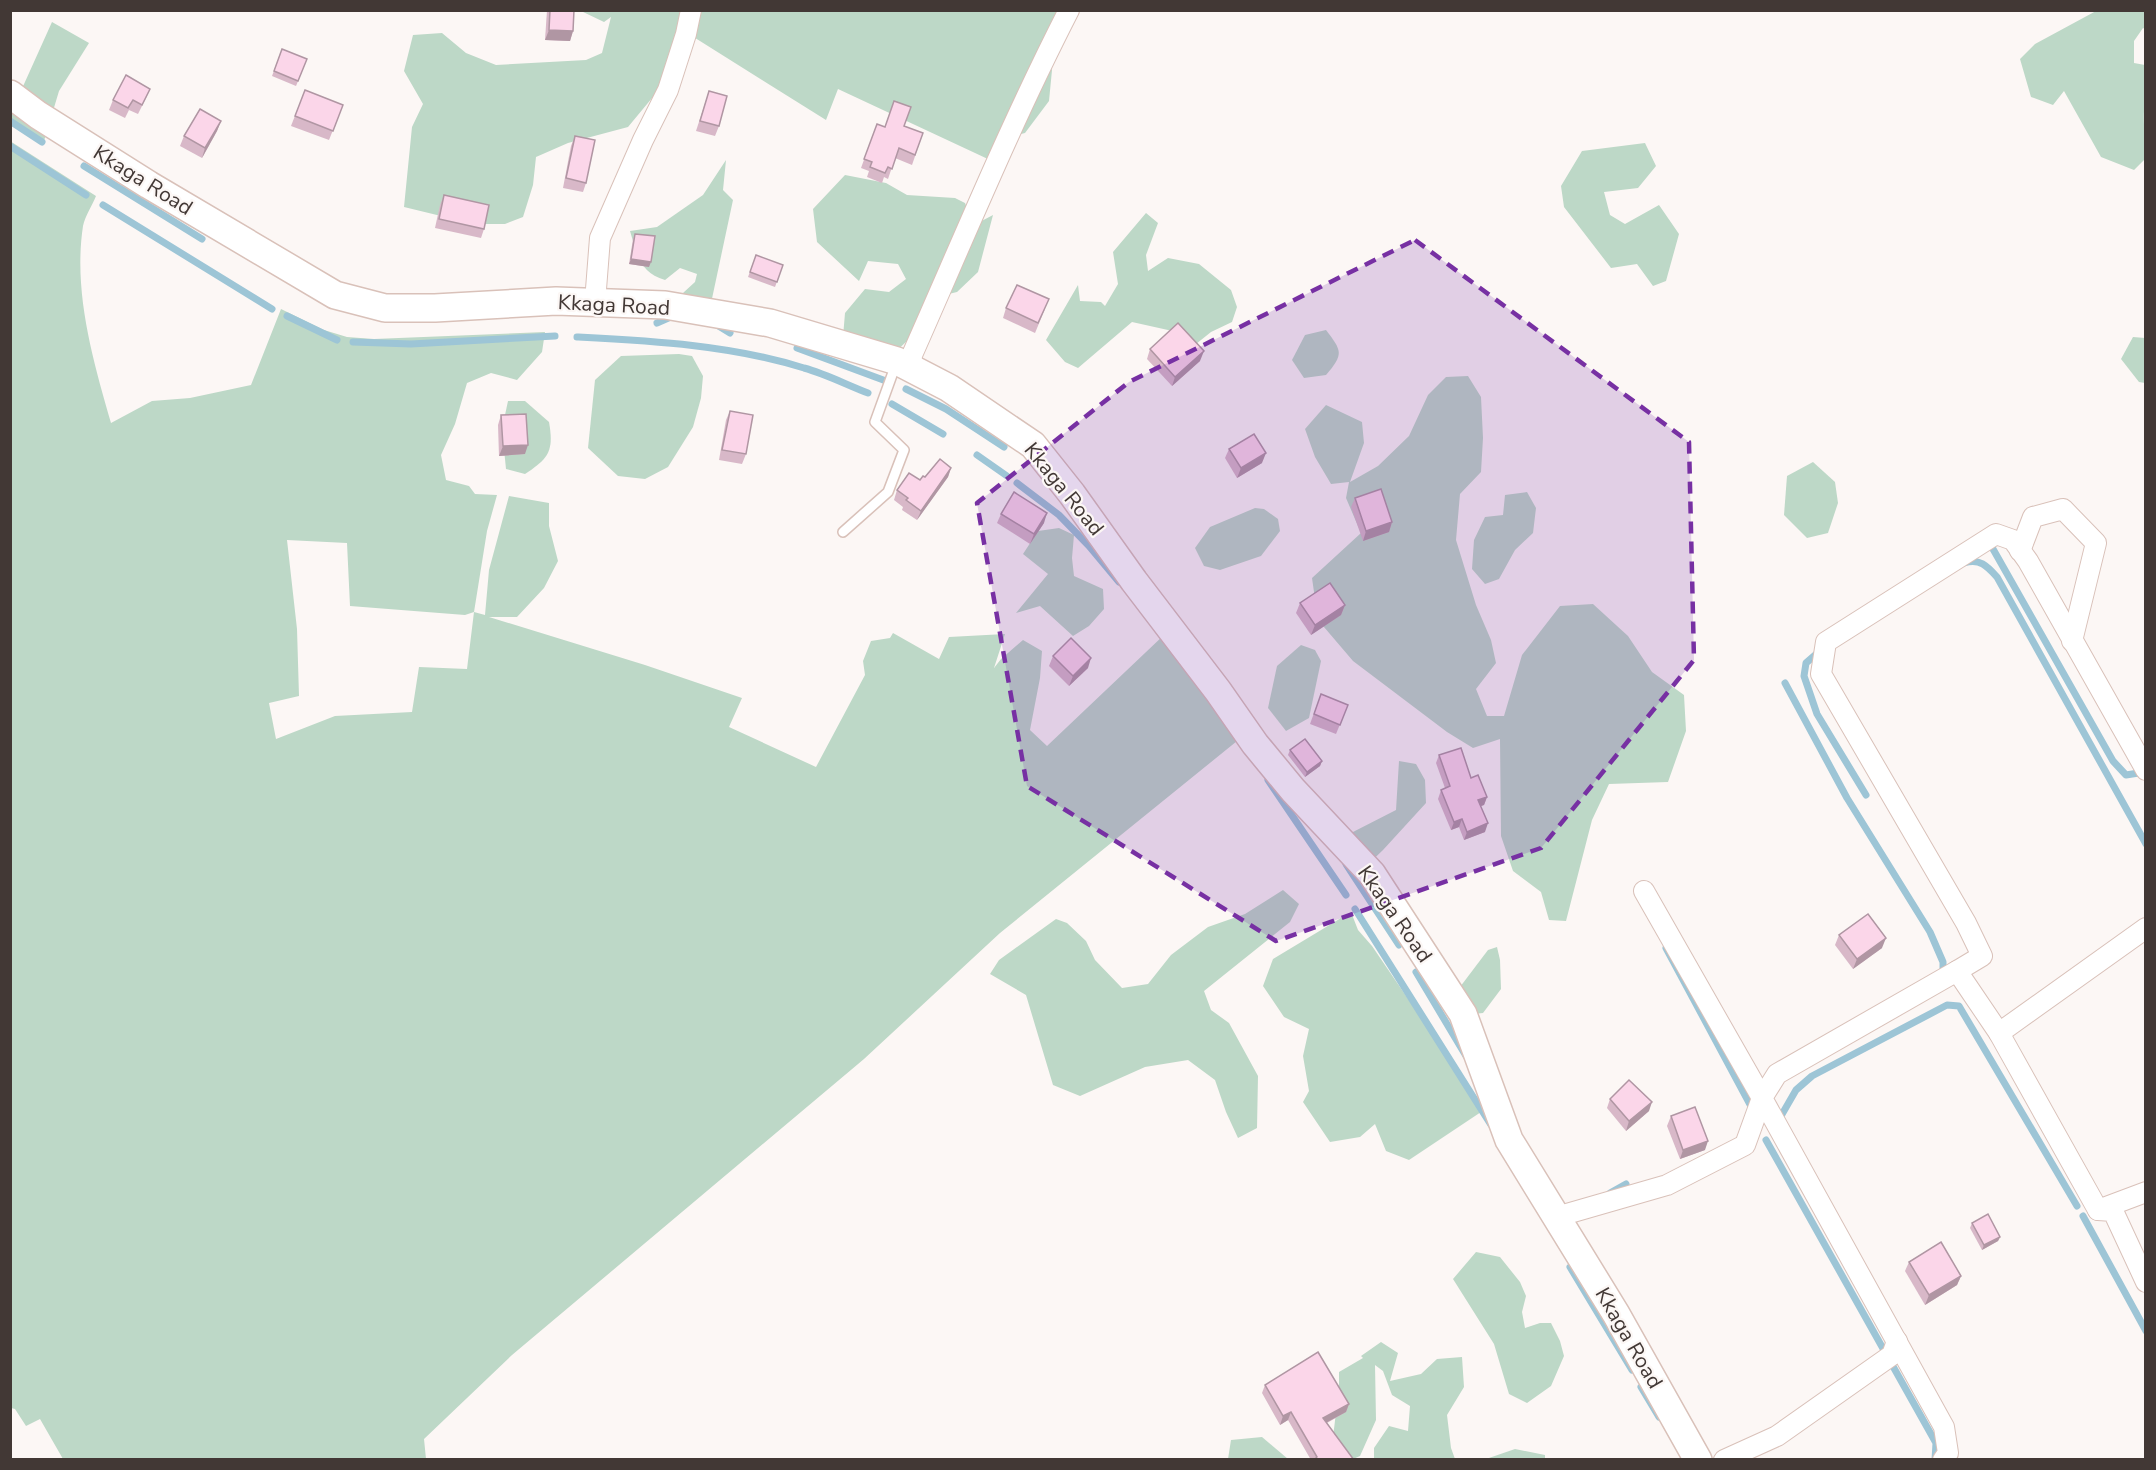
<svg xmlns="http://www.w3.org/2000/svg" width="2156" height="1470" font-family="'Nunito Sans',sans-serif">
  <rect width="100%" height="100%" fill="#fcf7f5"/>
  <g fill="#bdd8c7" fill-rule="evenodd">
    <path d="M581,11H686L662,86L628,127L568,143L536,157L533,185L523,217L505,224H474L404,207L412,127L423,104L404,71L413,35L442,33L466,53L496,65L586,60L602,53L611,17L604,22Z"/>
    <path d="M696,11H1061L1043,50L1052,70L1049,101L1025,133L998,140L990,160L838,89L826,120L692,36Z"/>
    <path d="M2096,11H2145V29L2143,28L2134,41V63L2145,65V106C2142,112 2146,149 2145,159L2134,170L2101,157L2064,91L2053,105L2031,97L2020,59L2035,44Z"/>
    <path d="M52,22L89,43L59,91L44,141L11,123V113Z"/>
    <path d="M10,141L96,196C92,206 85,216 83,226C73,292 93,360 111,423L152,401L190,398L251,385L281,309L324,330L347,337L374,339L545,332L542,352L517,380L491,373L467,383L455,424L441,455L446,480L469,486L475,494L497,495L487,531L474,612L485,615L489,570L509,496L549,503V526L558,561L544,588L517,617H489L645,665L742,698L729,727L816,767L865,675L863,661L871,641L890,638L893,633L939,659L949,637L1005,634L994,668L1001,659L1023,640L1042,651L1040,678L1030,730L1047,746L1165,634L1242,737L1000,933L864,1059L512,1355L424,1439L426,1459H63L40,1419L26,1426L15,1409L11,1408ZM287,540L347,543L350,606L465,615L474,612L467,669L419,667L412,712L335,716L276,739L269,703L299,696L297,629Z"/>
    <path d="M1645,143L1656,166L1638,188L1604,192L1610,215L1625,224L1659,205L1679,234L1666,281L1653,286L1637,264L1611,268L1564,207L1561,186L1582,151Z"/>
    <path d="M726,160L723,190L733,200L710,308L689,303L683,293L695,282L697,274L680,268L665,280C640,273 637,254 630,231L657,227L703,195Z"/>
    <path d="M845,175L886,183L907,195L955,198L965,203L974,225L993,215L978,272L957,292L928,299L908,340L891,356L843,337L845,313L865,289L889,292L906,279L898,264L868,261L859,281L817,242L813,209Z"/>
    <path d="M1146,213L1158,223L1146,255L1148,271L1168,258L1199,264L1231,290L1237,307L1232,322L1211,332L1191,348L1177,332L1132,322L1078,368L1065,362L1046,340L1078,285L1080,301L1101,302L1105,306L1118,284L1113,252Z"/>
    <path d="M1326,330C1342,351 1344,354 1326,375L1304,378L1292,360L1305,335Z"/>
    <path d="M2133,337L2145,338V383L2139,382L2121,359Z"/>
    <path d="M679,354L692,356L703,376L701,398L693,427L668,467L645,479L618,476L588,448L595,380L621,356Z"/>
    <path d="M1468,376L1481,397L1483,438L1481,472L1460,494L1456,540L1476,605L1491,640L1496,663L1476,689L1487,716H1504L1522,655L1560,606L1593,604L1628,636L1652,672L1684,695L1686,731L1668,782L1609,784L1592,820L1566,921L1549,920L1541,892L1513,871L1501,836L1500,739L1473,748L1447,732L1353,661L1318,620L1312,578L1361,533L1346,498L1349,482L1331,484L1315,457L1305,429L1326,405L1362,422L1364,443L1350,482L1378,466L1409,436L1428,395L1446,377Z"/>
    <path d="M508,401H525L549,422C554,451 549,458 525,474L506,469L502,429Z"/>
    <path d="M1813,462L1835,482L1838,503L1828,533L1807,538L1784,515L1787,476Z"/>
    <path d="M1527,492L1536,508L1533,533L1515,550L1499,579L1485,584L1472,569L1474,540L1485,517L1503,515L1505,495Z"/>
    <path d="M1255,508L1264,509L1278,519L1280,531L1261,556L1220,570L1204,566L1195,548L1210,527Z"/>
    <path d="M1059,528L1074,535L1072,558L1074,576L1103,589L1104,609L1089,626L1073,636L1040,606L1016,613L1048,574L1023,554L1038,531Z"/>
    <path d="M1301,645L1315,650L1321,661L1309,718L1286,731L1268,708L1277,666Z"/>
    <path d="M1399,761L1416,764L1425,780L1426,803L1383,850L1358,874L1351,833L1396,810Z"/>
    <path d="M1283,890L1299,904L1290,922L1204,991L1211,1010L1229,1023L1258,1076L1257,1128L1238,1138L1226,1112L1215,1080L1188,1060L1145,1067L1080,1096L1053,1085L1026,995L990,974L999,960L1056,919L1067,923L1086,941L1095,960L1122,988L1148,984L1171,955L1208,927L1245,914Z"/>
    <path d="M1351,912L1358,930L1372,946L1449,1059L1481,1112L1409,1160L1386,1151L1375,1124L1360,1137L1330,1142L1303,1102L1309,1091L1303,1056L1309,1029L1284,1017L1263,986L1273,959Z"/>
    <path d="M1497,947L1500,960L1501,989L1483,1013L1454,1016L1460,987L1488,950Z"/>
    <path d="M1476,1252L1500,1257L1520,1282L1526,1296L1522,1312L1525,1328L1540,1323H1551L1560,1341L1564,1356L1551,1386L1527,1403L1509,1394L1494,1344L1453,1279Z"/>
    <path d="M1381,1342L1398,1353L1390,1381L1421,1374L1437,1359L1462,1357L1464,1387L1447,1415L1451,1448L1455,1459H1374V1448L1389,1426L1408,1431L1410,1406L1392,1395L1383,1371L1375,1365L1376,1420L1360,1456L1353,1459L1333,1437L1339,1388V1372L1363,1358L1361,1356Z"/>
    <path d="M1262,1437L1288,1459H1228L1231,1440Z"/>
    <path d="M1515,1449L1545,1455V1459H1486Z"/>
  </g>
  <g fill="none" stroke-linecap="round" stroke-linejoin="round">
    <g stroke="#9dc5d6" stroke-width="7">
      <path d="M10,121L42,142"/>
      <path d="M10,146L86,195"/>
      <path d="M84,166L202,239"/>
      <path d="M103,205L272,309"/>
      <path d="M287,316L337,340"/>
      <path d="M657,323L673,316"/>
      <path d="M717,325L730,333"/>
      <path d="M577,337C653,341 731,345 804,368C826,374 847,385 868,393"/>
      <path d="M353,342L411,344L555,336"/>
      <path d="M797,348L886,381"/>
      <path d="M906,389L946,409L1004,447"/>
      <path d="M892,404L943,434"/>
      <path d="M977,455L1007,476"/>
      <path d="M1017,483L1059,515L1089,546L1119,582"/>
      <path d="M1986,543L1993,549L2113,761L2126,775L2145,772"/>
      <path d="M1964,563C1980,558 1987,566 1997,577L2146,844"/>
      <path d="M1821,650L1806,663L1804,676L1817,714L1866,795"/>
      <path d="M1785,683L1847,798L1930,932L1943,962V975"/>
      <path d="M1268,780L1346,895"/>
      <path d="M1346,864L1399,945"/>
      <path d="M1355,909L1491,1125"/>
      <path d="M1666,948L1753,1110"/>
      <path d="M1416,972L1466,1056"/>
      <path d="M1781,1116L1796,1090L1812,1076L1947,1005L1959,1006L2077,1206"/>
      <path d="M1766,1140L1936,1443L1935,1460"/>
      <path d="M1610,1193L1626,1184"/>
      <path d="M2083,1216L2146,1331"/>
      <path d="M1570,1267L1632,1370"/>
      <path d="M1641,1387L1659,1417"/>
    </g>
    <defs>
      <path id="lane" d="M843,532L888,492L904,450L875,422L896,364"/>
      <g id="street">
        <path d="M595,302L600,238L643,140L668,90L686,34L691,10"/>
        <path d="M911,369L912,355C963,240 1011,123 1069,10"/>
        <path d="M2020,551L2033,517L2063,509L2096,543L2072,641"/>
        <path d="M1957,971L1982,956L1966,923L1821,674L1826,642L1996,534L2013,540L2028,561L2146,770"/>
        <path d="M1999,1033L2146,928"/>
        <path d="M2098,1210L2146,1192"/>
        <path d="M1556,1217L1667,1185L1745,1145L1762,1098L1644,891"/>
        <path d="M1724,1460L1777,1436L1892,1355L1897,1341"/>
        <path d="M1943,1460L1948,1453L1944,1427L1762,1098L1777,1074L1957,971L1999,1033L2098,1210L2113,1211L2146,1282"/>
      </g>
      <path id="secondary" d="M10,94L38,115L149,185L335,295L385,308H435L556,301L665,305L770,323L897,361L949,388L1033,445L1072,494L1134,581L1218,691L1255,744L1293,790L1372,874L1463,1014L1509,1140L1616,1314L1698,1460"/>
    </defs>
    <use href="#lane" stroke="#d9c1b9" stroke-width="12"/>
    <use href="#street" stroke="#d9c1b9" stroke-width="22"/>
    <use href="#secondary" stroke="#d9c1b9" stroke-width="30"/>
    <use href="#lane" stroke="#fff" stroke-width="9"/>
    <use href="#street" stroke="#fff" stroke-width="20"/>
    <use href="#secondary" stroke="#fff" stroke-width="27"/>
  </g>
  <g fill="#d8b8c8">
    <path d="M547,10H574L573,31L570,41L545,40Z"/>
    <path d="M282,49L307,59L296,86L272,76Z"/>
    <path d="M150,89L146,98L138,114L129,110L125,118L109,110L113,100Z"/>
    <path d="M305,90L343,105L329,140L291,126Z"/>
    <path d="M709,91L719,126L715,136L696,131Z"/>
    <path d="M221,121L217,131L202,158L180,146L184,136Z"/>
    <path d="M877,124L885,127L904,126L923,133L912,165L895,158L888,179L884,177L882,183L867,177L869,171L861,168Z"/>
    <path d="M575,136L586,183L583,192L563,188L571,146Z"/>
    <path d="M444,195L484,229L481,238L435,228L440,205Z"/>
    <path d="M635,234L649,267L629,264L633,239Z"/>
    <path d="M756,255L783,265L775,287L748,277Z"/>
    <path d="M1006,308L1045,309L1035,333L1003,318Z"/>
    <path d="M1150,349L1200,361L1172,386L1147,359Z"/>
    <path d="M730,411L746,454L742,464L719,460L726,420Z"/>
    <path d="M501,415L525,454L499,456L498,425Z"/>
    <path d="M1229,449L1262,463L1237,478L1225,458Z"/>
    <path d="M951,468L948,477L917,520L902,510L903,507L894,500L897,490L925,477Z"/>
    <path d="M1355,498L1392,522L1389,532L1363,541L1351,507Z"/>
    <path d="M1001,514L1044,523L1030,544L997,523Z"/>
    <path d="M1300,603L1345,605L1341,615L1311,635L1296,613Z"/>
    <path d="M1053,656L1088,668L1069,686L1049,666Z"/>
    <path d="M1321,694L1348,705L1336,734L1310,724Z"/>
    <path d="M1290,750L1322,761L1320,766L1305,777L1288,755Z"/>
    <path d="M1439,755L1471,778L1487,797L1484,805L1481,806L1485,832L1464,840L1459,827L1451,830L1438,799L1441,790L1445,788L1436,763Z"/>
    <path d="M1839,935L1882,948L1853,969L1835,945Z"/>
    <path d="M1610,1099L1649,1111L1626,1131L1607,1108Z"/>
    <path d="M1671,1116L1705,1150L1680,1159L1667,1126Z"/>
    <path d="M1972,1223L2000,1237L1998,1241L1982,1250L1970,1228Z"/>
    <path d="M1909,1262L1961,1276L1957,1285L1925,1305L1905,1271Z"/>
    <path d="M1265,1385L1349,1404L1346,1412L1327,1423L1354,1460H1311L1288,1420L1280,1425L1262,1393Z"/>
  </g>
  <g fill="#b096a3">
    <path d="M549,30L573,31L570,41L545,40Z"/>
    <path d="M221,121L217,131L202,158L205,148Z"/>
    <path d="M631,259L651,262L649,267L629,264Z"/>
    <path d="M1204,351L1200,361L1172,386L1175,377Z"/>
    <path d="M528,445L525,454L499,456L503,446Z"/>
    <path d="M1266,453L1262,463L1237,478L1241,468Z"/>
    <path d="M951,468L948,477L917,520L921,511Z"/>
    <path d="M1047,513L1044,523L1030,544L1034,534Z"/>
    <path d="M1392,522L1389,532L1363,541L1366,531Z"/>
    <path d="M1345,605L1341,615L1311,635L1315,625Z"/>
    <path d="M1091,658L1088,668L1069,686L1073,676Z"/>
    <path d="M1322,761L1320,766L1305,777L1307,772Z"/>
    <path d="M1487,797L1484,805L1475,808L1478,800Z"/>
    <path d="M1462,819L1459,827L1451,830L1454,822Z"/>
    <path d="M1488,823L1485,832L1464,840L1467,832Z"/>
    <path d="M1886,938L1882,948L1853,969L1857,959Z"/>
    <path d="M1652,1102L1649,1111L1626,1131L1629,1121Z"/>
    <path d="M1708,1141L1705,1150L1680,1159L1683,1150Z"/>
    <path d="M2000,1237L1998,1241L1982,1250L1984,1245Z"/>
    <path d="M1961,1276L1957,1285L1925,1305L1929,1295Z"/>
    <path d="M1349,1404L1346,1412L1320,1426L1323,1418Z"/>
    <path d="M1291,1412L1288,1420L1280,1425L1283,1416Z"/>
  </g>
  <g fill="#fbd6e9" stroke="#b096a3" stroke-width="1.5">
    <path d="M550,10H574L573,31L549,30Z"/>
    <path d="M282,49L307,59L298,81L274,71Z"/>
    <path d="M126,75L150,89L142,105L133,100L128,108L113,100Z"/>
    <path d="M305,90L343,105L333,131L295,116Z"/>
    <path d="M709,91L727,96L719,126L700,121Z"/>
    <path d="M894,101L911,107L904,126L923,133L915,155L899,148L892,169L888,167L885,173L870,167L872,162L864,159L877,124L885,127Z"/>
    <path d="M200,109L221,121L205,148L184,136Z"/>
    <path d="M575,136L595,140L586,183L566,178Z"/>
    <path d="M444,195L489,205L484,229L439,219Z"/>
    <path d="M635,234L655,236L651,262L631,259Z"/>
    <path d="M756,255L783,265L777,282L750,272Z"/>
    <path d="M1017,285L1049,299L1038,323L1006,308Z"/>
    <path d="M1178,323L1204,351L1175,377L1150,349Z"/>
    <path d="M730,411L753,415L746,454L722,450Z"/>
    <path d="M526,414L528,445L503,446L501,415Z"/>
    <path d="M1254,434L1266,453L1241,468L1229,449Z"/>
    <path d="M940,459L951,468L921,511L906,500L908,498L897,490L909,473L920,480L923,476L925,477Z"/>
    <path d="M1381,489L1392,522L1366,531L1355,498Z"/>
    <path d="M1014,492L1047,513L1034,534L1001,514Z"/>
    <path d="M1330,583L1345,605L1315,625L1300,603Z"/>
    <path d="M1071,638L1091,658L1073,676L1053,656Z"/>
    <path d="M1321,694L1348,705L1340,725L1314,714Z"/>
    <path d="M1305,739L1322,761L1307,772L1290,750Z"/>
    <path d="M1461,748L1471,778L1478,775L1487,797L1478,800L1488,823L1467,832L1462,819L1454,822L1441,790L1450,786L1439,755Z"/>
    <path d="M1868,914L1886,938L1857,959L1839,935Z"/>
    <path d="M1629,1080L1652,1102L1629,1121L1610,1099Z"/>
    <path d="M1695,1107L1708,1141L1683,1150L1671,1116Z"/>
    <path d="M1988,1214L2000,1237L1984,1245L1972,1223Z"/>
    <path d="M1941,1242L1961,1276L1929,1295L1909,1262Z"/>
    <path d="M1318,1352L1349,1404L1323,1418L1354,1460H1314L1317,1457L1291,1412L1283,1416L1265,1385Z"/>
  </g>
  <path fill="#7730a3" fill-opacity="0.2" stroke="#7730a3" stroke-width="4.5" stroke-dasharray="12 8" stroke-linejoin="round" d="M1415,240L1689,442L1694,660L1541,848L1276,941L1027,786L977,503L1129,382Z"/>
  <g text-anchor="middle" stroke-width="4.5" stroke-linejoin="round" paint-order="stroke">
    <g font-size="21" fill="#423835" stroke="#fcf7f5">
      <text transform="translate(143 180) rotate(32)" y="7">Kkaga Road</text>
      <text transform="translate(614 305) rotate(3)" y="7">Kkaga Road</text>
      <text transform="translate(1064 489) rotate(51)" y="7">Kkaga Road</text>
      <text transform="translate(1395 914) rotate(55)" y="7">Kkaga Road</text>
      <text transform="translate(1629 1338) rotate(60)" y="7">Kkaga Road</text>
    </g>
  </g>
  <rect width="2156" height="1470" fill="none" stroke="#423835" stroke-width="24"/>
</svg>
